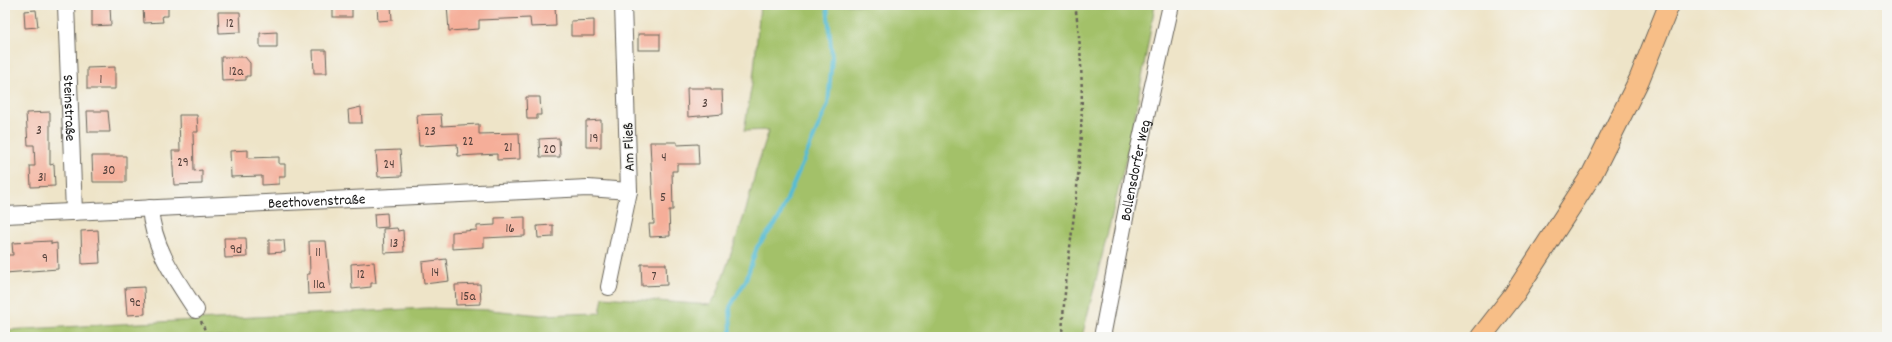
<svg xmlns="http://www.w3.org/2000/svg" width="1892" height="342" font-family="Dekko,sans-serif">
  <rect width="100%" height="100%" fill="#f6f6f2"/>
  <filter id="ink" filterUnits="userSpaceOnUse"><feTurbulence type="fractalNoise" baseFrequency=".025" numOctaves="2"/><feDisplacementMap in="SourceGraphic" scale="8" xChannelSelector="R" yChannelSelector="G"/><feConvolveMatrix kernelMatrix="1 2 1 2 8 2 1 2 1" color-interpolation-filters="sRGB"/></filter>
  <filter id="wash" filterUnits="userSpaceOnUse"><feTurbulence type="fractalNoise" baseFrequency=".012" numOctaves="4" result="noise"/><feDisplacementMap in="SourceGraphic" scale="16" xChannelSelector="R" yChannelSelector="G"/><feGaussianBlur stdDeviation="0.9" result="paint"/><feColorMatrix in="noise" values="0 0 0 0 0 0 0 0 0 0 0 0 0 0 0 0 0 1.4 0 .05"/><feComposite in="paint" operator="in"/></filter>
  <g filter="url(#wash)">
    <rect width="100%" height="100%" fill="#eee4c8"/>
    <path fill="#a3c169" stroke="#606e42" d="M760,5H1155L1131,138L1082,337H5V330L428,308L491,310L540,315L600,313L603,297L710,305L717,294L746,210L756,170L769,130L744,131L754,71Z"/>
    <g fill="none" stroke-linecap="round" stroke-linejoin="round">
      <path stroke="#57bcd4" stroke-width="4" d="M727,337L731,333L730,307L746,280L757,247L778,220L828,104L832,57L827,5"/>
    </g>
    <g id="blocks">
      <g fill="#f5ae99">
        <rect x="333" y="5" width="19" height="12"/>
        <path d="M377,5H391L392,20L378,21Z"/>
        <path d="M447,5H555L556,26L531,27L530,18L479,20V29L449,31Z"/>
        <path d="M110,6L111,25L92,26V7Z"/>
        <path d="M168,6V16H162L163,22L144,23L143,7Z"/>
        <path d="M36,10L38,27L25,28L24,11Z"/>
        <path d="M218,12H240L241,32L219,33Z"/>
        <path d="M594,20V36H571V21Z"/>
        <path d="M277,32V47H260V33Z"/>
        <rect x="638" y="34" width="22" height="16"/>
        <path d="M313,50H326L327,73H314Z"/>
        <path d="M221,57H245L250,63V76H246V80L222,81Z"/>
        <path d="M115,67V89H87V68Z"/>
        <path d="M687,88H711V90H722L723,114L688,117Z"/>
        <path d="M526,97H540L541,115H537V119H527Z"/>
        <path d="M361,107L362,123H349L348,110Z"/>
        <path d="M87,111H108L110,132H88Z"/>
        <path d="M50,112V165L54,164L55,186L31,187L30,166H35L34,145H28L26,113Z"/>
        <path d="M441,114L442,126L479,124V134L519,133L520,159L497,160V154L458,156L457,144L419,146L417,115Z"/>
        <path d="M179,115H197L198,132H193L194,171L202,170V184L174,185L172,151H180Z"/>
        <path d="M601,120V147H586V121Z"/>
        <path d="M559,138L560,157H540L539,139Z"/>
        <path d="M650,142H677V145L698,144L699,164H677V171H672L673,210H669L670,236L650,237L649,224H654Z"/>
        <path d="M248,150V158L279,157V164H285V177H279V184L262,185V176L231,177L230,151Z"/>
        <path d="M400,150L402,176L378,177L376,151Z"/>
        <path d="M92,156H126V182H93Z"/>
        <path d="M387,213L388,227L375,228L374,214Z"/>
        <path d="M525,217V236L484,238V247L452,249V232L477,230V226L495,225V218Z"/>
        <path d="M553,225V237L538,238L537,226Z"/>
        <path d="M397,228L398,231L403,230L404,252L384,253L383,229Z"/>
        <path d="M98,230L100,263L82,264L81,231Z"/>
        <path d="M224,238H246L247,257L225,258Z"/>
        <path d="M269,240H284L285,252L269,253Z"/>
        <path d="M51,241V244L57,243L58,269L5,273V255H13L12,243Z"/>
        <path d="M309,241H326L331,293L308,294L307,274H310Z"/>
        <path d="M446,259L449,281L424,284L422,262Z"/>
        <path d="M374,262L376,283H371V287L352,289L351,264Z"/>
        <path d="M641,264H666L667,285L642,286Z"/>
        <path d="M480,284L481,304L456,305L455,285Z"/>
        <path d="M144,287L145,314L127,315L125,288Z"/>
      </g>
    </g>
  </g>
  <g filter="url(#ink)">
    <use href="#blocks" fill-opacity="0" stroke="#666258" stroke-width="1"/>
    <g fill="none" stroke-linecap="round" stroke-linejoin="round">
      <defs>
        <g id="minor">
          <path id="s1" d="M66,5L74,212"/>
          <path d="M150,208C153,248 175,278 196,310"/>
          <path id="s2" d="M5,215L588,188L629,191"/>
          <path d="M609,287L629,191L623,5"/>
          <path id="s3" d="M1102,337L1136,161L1171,5"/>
        </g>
        <path id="major" d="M1481,337L1513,296L1592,174L1639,80L1669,5"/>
      </defs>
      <use href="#minor" stroke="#666258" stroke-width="18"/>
      <use href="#major" stroke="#666258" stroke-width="22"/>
      <g stroke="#666258" stroke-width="2.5" stroke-dasharray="3 3" stroke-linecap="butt">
        <path d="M201,321L208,337"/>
        <path d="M1062,337C1064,283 1073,231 1078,177C1083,120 1084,62 1075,5"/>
      </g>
      <use href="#minor" stroke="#fff" stroke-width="16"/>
      <use href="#major" stroke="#f7be87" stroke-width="20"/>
    </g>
  </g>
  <g text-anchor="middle" stroke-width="3" stroke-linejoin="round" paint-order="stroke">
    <g font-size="13" fill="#52403b">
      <text x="230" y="27">12</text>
      <text x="236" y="75">12a</text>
      <text x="101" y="83">1</text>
      <text x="705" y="107">3</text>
      <text x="39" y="134">3</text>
      <text x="430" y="135">23</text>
      <text x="594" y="142">19</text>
      <text x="468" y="145">22</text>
      <text x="508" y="151">21</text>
      <text x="550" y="153">20</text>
      <text x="664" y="161">4</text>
      <text x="183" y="166">29</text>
      <text x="389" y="168">24</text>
      <text x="109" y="174">30</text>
      <text x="42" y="181">31</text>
      <text x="663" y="201">5</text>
      <text x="510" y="232">16</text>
      <text x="394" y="247">13</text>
      <text x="236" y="253">9d</text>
      <text x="318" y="256">11</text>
      <text x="45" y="262">9</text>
      <text x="435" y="276">14</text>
      <text x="361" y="278">12</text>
      <text x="654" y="280">7</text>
      <text x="319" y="288">11a</text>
      <text x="468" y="300">15a</text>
      <text x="135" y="306">9c</text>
    </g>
    <g font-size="15" fill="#1c1c1c" stroke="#f6f6f2">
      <text dy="5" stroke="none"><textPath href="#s1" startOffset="103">Steinstraße</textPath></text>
      <text transform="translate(628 147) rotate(-92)" y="5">Am Fließ</text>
      <text dy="5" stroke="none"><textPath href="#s3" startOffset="170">Bollensdorfer Weg</textPath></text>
      <text dy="5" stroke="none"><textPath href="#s2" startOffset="312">Beethovenstraße</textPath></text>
    </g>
  </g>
  <rect width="1892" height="342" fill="none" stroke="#f6f6f2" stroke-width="20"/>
</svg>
